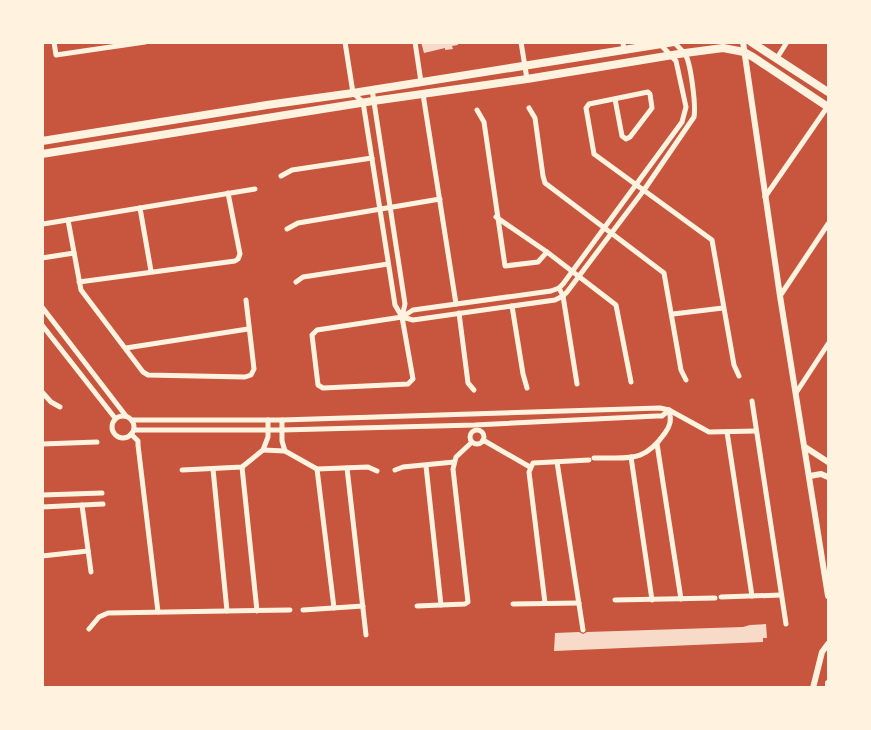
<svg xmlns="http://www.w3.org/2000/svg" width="871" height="730" font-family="Raleway,sans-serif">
  <rect width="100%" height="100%" fill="#c8553d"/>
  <g fill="#f7dbc8">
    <path d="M421,42H458V45L452,46L453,49L445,50V48L424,53Z"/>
    <path d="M766,624L767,638H763V642L554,651L555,633L579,632L583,634L587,632L743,627L750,625Z"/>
  </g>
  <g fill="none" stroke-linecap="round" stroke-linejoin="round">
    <g stroke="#fff3e0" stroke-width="5">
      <path d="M54,42L56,55L145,42"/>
      <path d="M345,42L353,93L363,102L395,305L402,317L413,379L408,384L323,388L318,385L312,335L317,330L402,317L413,320L555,300L563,296L567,292L644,190L694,117C696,106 691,63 685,54C682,50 677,46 674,42"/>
      <path d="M415,42L421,82"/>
      <path d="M521,42L527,79"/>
      <path d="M623,42L624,51"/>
      <path d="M777,58L787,42"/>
      <path d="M372,89L405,304L402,317"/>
      <path d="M423,94L456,304"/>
      <path d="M615,99L622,136L626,139L630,137L652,108L650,94L648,92L589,104L586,108L594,154L712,240L734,365L739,376"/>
      <path d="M529,108L535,118L543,176L545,183L664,273L681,370L686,380"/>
      <path d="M477,110L484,122L505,266L538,262L547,252"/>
      <path d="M281,176L292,170L372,158"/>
      <path d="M765,197L828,106"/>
      <path d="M140,208L151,271"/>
      <path d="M496,217L547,252L616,305L631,382"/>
      <path d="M68,220L81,290L143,372L148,375L245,377L251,375L254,369L246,300"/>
      <path d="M43,224L255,189"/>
      <path d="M287,229L298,223L440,199"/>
      <path d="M42,258L74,253"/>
      <path d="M79,282L235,261L238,259L240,254L228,193"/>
      <path d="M296,282L303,277L388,264"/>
      <path d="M559,288L563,296L577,384"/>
      <path d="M780,296L828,224"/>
      <path d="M512,306L523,374L527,388"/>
      <path d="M42,307L126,416"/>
      <path d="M459,313L468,383L474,390"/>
      <path d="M673,314L723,308"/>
      <path d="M402,317L413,310L551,291L559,288L563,284L682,122L686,107L676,61L660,44"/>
      <path d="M42,325L115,418"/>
      <path d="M126,348L248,329"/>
      <path d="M42,392L51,402L60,407"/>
      <path d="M796,393L828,344"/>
      <path d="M752,401L786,624"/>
      <circle cx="123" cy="427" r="11"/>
      <path d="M132,420H282L660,408L669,410L709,432L756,431"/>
      <path d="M282,420V441L285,451"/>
      <path d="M134,430H282L475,425L657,416H662L669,410"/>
      <circle cx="477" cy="437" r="7"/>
      <path d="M727,432L752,596"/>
      <path d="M131,434L138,441V445L158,612"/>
      <path d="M483,440L530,467"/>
      <path d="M42,444L97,442"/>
      <path d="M657,444L681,599"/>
      <path d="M263,450L285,451L317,469L368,467L377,471"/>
      <path d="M631,457L652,600"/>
      <path d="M594,458C629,457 643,464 665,433C670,426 672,420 669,411"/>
      <path d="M557,462L583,630"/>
      <path d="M426,466L441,605"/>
      <path d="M242,467L257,611"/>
      <path d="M347,468L366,635"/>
      <path d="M213,469L227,611"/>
      <path d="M317,469L334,608"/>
      <path d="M182,470L242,467L263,450L268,437V420"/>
      <path d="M395,470L403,467L454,462"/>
      <path d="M42,495L102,493"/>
      <path d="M82,505L91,572"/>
      <path d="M42,507L103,504"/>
      <path d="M42,556L88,551"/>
      <path d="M721,597L781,595"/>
      <path d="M615,600L715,598"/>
      <path d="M545,603L529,472L533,463L589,460"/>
      <path d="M513,604L579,603"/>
      <path d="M417,606L465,604L468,602L453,469L456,457L472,442"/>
      <path d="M303,610L363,606"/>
      <path d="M89,629L99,617L108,613L290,610"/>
    </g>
    <g stroke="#fff3e0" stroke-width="6">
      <path d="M743,42L780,296L828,596"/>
      <path d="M805,447L828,462"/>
      <path d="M810,476L821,474L828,477"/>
      <path d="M813,688L822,652L828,644"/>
      <path d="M828,688V683"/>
    </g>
    <g stroke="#fff3e0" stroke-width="8">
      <path d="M751,42L828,92"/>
      <path d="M42,141L267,105L353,93L674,42"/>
      <path d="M42,154L373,101L527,79L685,53L723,48L744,52L753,57L828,107"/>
    </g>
  </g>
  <rect width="871" height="730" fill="none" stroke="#fff3e0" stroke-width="88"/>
</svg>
